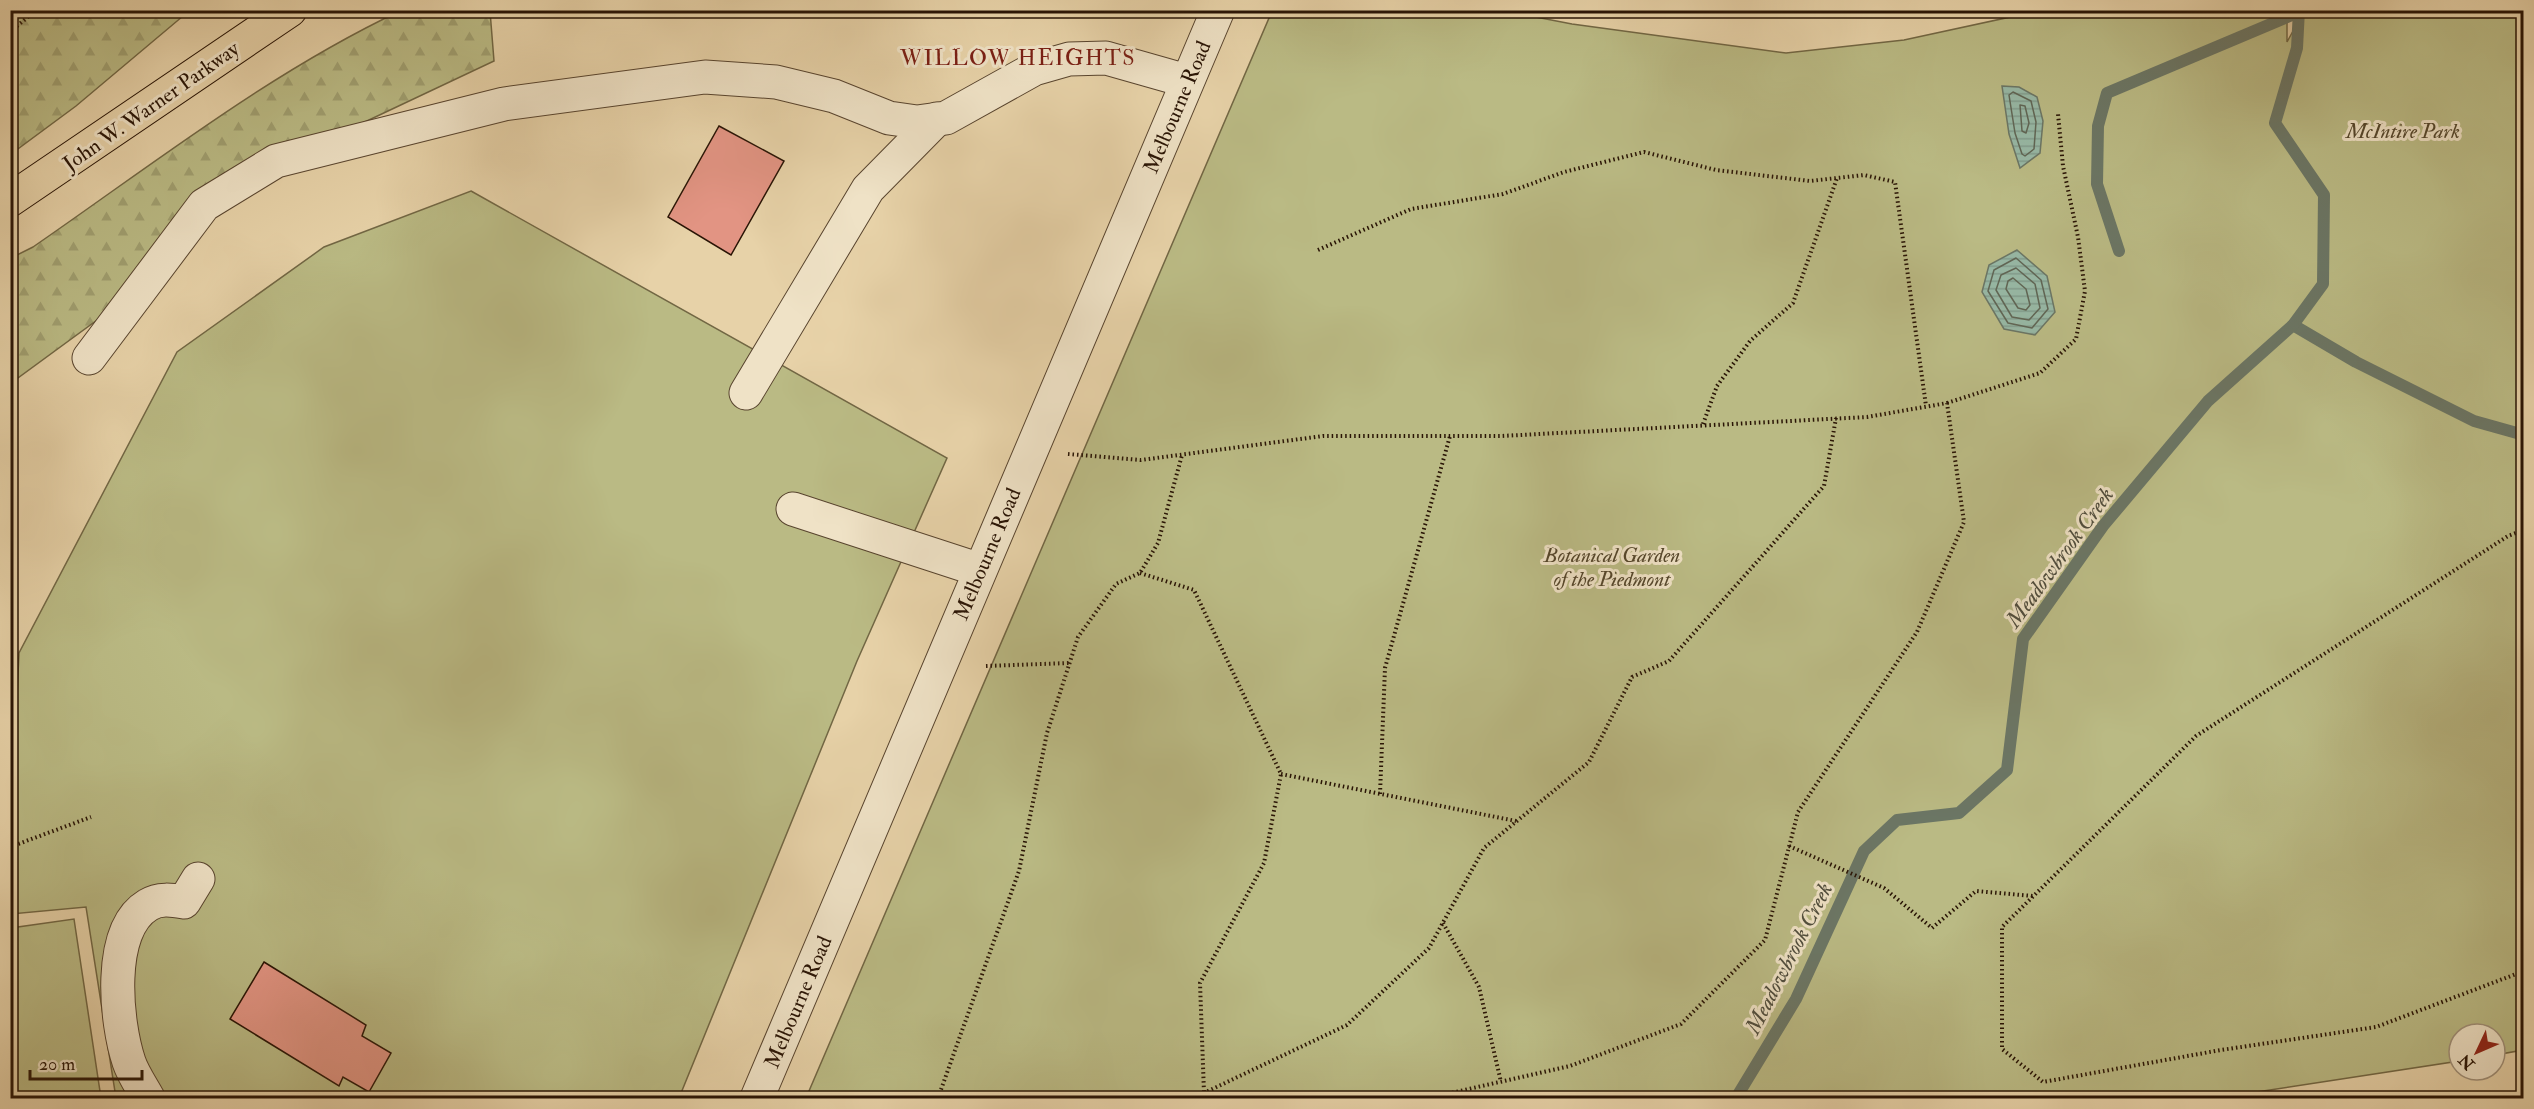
<svg xmlns="http://www.w3.org/2000/svg" width="2534" height="1109" font-family="'IM FELL Double Pica',serif">
  <defs>
    <pattern id="forest-firs" width="22" height="20" patternUnits="userSpaceOnUse" patternTransform="scale(1.5)"><rect width="22" height="20" fill="#baba84"/><path d="M5 1l3.5 6h-7zM16 11l3.5 6h-7z" fill="#a09f70"/></pattern>
    <pattern id="water-rules" width="6" height="5" patternUnits="userSpaceOnUse" patternTransform="scale(1.5)"><rect width="6" height="5" fill="#97b8a5"/><path d="M0 2.5h6" fill="none" stroke="#829d8d"/></pattern>
  </defs>
  <rect width="100%" height="100%" fill="#e7d2a8"/>
  <filter id="stains"><feTurbulence type="fractalNoise" baseFrequency=".00333" numOctaves="4"/><feColorMatrix values="0 0 0 0 .2 0 0 0 0 .09 0 0 0 0 .02 0 0 0 .5 -.17"/></filter>
  <radialGradient id="worn" r=".72"><stop offset=".6" stop-color="#630" stop-opacity="0"/><stop offset="1" stop-color="#630" stop-opacity=".3"/></radialGradient>
  <g fill="url(#forest-firs)" stroke="#726744" stroke-width="1.5">
    <path d="M11,10H189V11L76,106L11,154Z"/>
    <path d="M400,11H490L494,61L352,128L257,157L119,304L11,383V258L33,247C152,165 269,73 400,11Z"/>
  </g>
  <g fill="#baba84" stroke="#726744" stroke-width="1.5">
    <path d="M1272,11H1504L1572,24L1786,53L1904,40L2038,11H2287V42L2304,11H2523V1050L2495,1055V1034H2459V1061L2217,1098H806Z"/>
    <path d="M471,191L947,458L857,661L679,1098H116L86,907L11,914V822L19,653L177,352L324,247Z"/>
    <path d="M74,919L101,1098H11V928Z"/>
  </g>
  <g fill="url(#water-rules)" stroke="#6b7665" stroke-width="1.5">
    <path d="M2002,86L2019,87L2037,97L2043,121L2040,153L2020,168L2009,134Z"/>
    <path d="M2017,250L2047,276L2055,312L2035,335L2004,329L1982,292L1989,265Z"/>
  </g>
  <g fill="none" stroke-linecap="round" stroke-linejoin="round">
    <g stroke="#606655" stroke-width="1.5">
      <path d="M2013,92L2031,101L2036,122L2034,149L2025,156L2022,154L2015,133L2009,95Z"/>
      <path d="M2020,105L2025,106L2029,123L2026,133L2022,131Z"/>
      <path d="M2016,258L2041,280L2048,309L2032,328L2008,323L1988,291L1994,270Z"/>
      <path d="M2016,268L2035,284L2040,308L2029,320L2012,317L1996,290L2001,275Z"/>
      <path d="M2013,278L2026,289L2030,305L2026,310L2018,308L2006,289L2008,281Z"/>
    </g>
    <g stroke="#6b7665" stroke-width="12">
      <path d="M2119,251L2097,184L2098,126L2107,93L2299,12"/>
      <path d="M2293,325L2356,362L2474,421L2524,435"/>
      <path d="M1736,1098L1796,999L1864,851L1897,820L1959,813L2007,770L2023,639L2103,526L2208,401L2293,325L2323,284L2324,195L2275,123L2297,48L2299,10"/>
    </g>
  </g>
  <g fill="#e29483" stroke="#291405" stroke-width="1.5">
    <path d="M719,126L784,161L731,255L668,217Z"/>
    <path d="M264,962L366,1025L362,1036L391,1053L369,1092L343,1077L339,1086L230,1019Z"/>
  </g>
  <g fill="none" stroke-linecap="round" stroke-linejoin="round">
    <defs>
      <g id="minor">
        <path d="M89,358L204,205L276,161L504,104L705,77L776,82L834,96L889,118L917,122L946,118L1034,69L1069,59L1106,58L1187,81"/>
        <path d="M746,393L868,189L937,119"/>
        <path d="M793,509L980,570"/>
        <path d="M148,1098C142,1087 133,1074 129,1062C116,1023 106,930 148,905C159,898 172,900 184,902L198,879"/>
        <path d="M757,1098L1218,10"/>
      </g>
      <path id="major" d="M10,200L290,10"/>
    </defs>
    <use href="#minor" stroke="#58442e" stroke-width="35"/>
    <use href="#major" stroke="#291405" stroke-width="35"/>
    <g stroke="#291405" stroke-width="4" stroke-dasharray="1.5 3" stroke-linecap="butt">
      <path d="M10,32L36,10"/>
      <path d="M1318,250L1411,209L1503,194L1564,172L1644,152L1716,170L1810,181L1864,175L1895,182L1926,406"/>
      <path d="M1947,403L2040,373L2076,339L2085,291L2078,237L2063,166L2058,114"/>
      <path d="M1703,424L1717,386L1750,341L1793,303L1837,178"/>
      <path d="M1068,454L1141,460L1323,436H1501L1867,417L1947,403L1964,522L1917,632L1798,812L1765,940L1681,1024L1570,1066L1429,1098"/>
      <path d="M2524,530L2508,536L2196,736L2002,927V1049L2043,1082L2221,1050L2376,1027L2524,971"/>
      <path d="M1140,573L1194,590L1281,774L1264,863L1200,983L1204,1093"/>
      <path d="M986,666L1069,663"/>
      <path d="M1281,774L1516,821"/>
      <path d="M1380,794L1385,668L1450,436"/>
      <path d="M1789,846L1884,888L1932,928L1976,891L2033,896"/>
      <path d="M10,847L91,817"/>
      <path d="M1443,923L1479,987L1501,1082"/>
      <path d="M938,1098L1019,871L1047,733L1078,637L1116,584L1140,573L1158,543L1182,455"/>
      <path d="M1203,1098L1204,1093L1347,1025L1429,948L1484,848L1589,762L1632,677L1669,661L1824,486L1836,418"/>
    </g>
    <use href="#minor" stroke="#efe2c6" stroke-width="33"/>
    <use href="#major" stroke="#e7d2a8" stroke-width="33"/>
  </g>
  <g text-anchor="middle" stroke-width="6" stroke-linejoin="round" paint-order="stroke">
    <g font-size="21" fill="#291405" stroke="#efe2c6">
      <text transform="translate(151 106) rotate(-35)" y="7">John W. Warner Parkway</text>
      <text transform="translate(1177 107) rotate(-67)" y="7">Melbourne Road</text>
      <text transform="translate(987 554) rotate(-67)" y="7">Melbourne Road</text>
      <text transform="translate(798 1002) rotate(-67)" y="7">Melbourne Road</text>
    </g>
    <g font-size="21" font-style="italic" fill="#54462b" stroke="#efe2c6">
      <text x="2403" y="138">McIntire Park</text>
      <text x="1612" y="562">Botanical Garden<tspan x="1612" dy="24">of the Piedmont</tspan></text>
    </g>
    <g font-size="22" letter-spacing="1.5" fill="#7a1f14" stroke="#efe2c6">
      <text x="1018" y="65">WILLOW HEIGHTS</text>
    </g>
    <g font-size="22" font-style="italic" fill="#504d3d" stroke="#efe2c6">
      <text transform="translate(2059 557) rotate(-54)" y="8">Meadowbrook Creek</text>
      <text transform="translate(1788 958) rotate(-63)" y="8">Meadowbrook Creek</text>
    </g>
  </g>
  <rect width="2534" height="1109" fill="none" stroke="#e7d2a8" stroke-width="36"/>
  <rect x="12" y="12" width="2510" height="1085" fill="none" stroke="#291405" stroke-width="3"/>
  <rect x="18" y="18" width="2498" height="1073" fill="none" stroke="#291405" stroke-width="1.5"/>
  <g transform="translate(2477 1052) rotate(226)"><circle r="28" fill="#efe2c6" stroke="#a09079" stroke-width="1.5"/>
  <path d="M0-4.5L10 22L0 15L-10 22Z" fill="#8f2418"/>
  <text y="-9" font-size="16" font-weight="bold" text-anchor="middle" fill="#291405">N</text>
  </g>
  <path d="M30 1070v9h112v-9" fill="none" stroke="#291405" stroke-width="3"/>
  <text x="39" y="1070" font-size="18" fill="#291405" stroke="#efe2c6" stroke-width="4.5" paint-order="stroke">20 m</text>
  <rect width="100%" height="100%" filter="url(#stains)"/>
  <rect width="100%" height="100%" fill="url(#worn)"/>
</svg>
